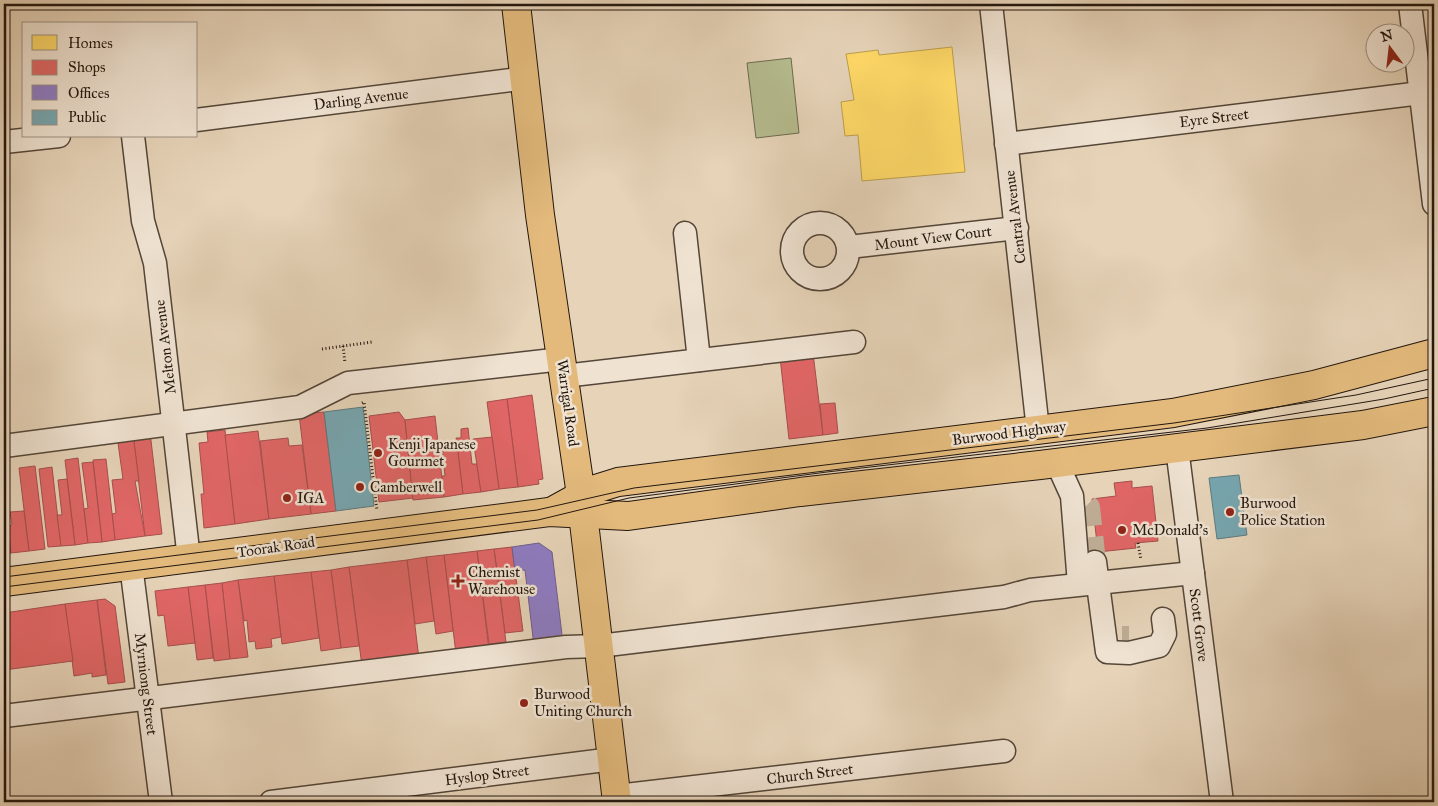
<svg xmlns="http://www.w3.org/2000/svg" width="1438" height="806" font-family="'IM FELL Great Primer',serif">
  <rect width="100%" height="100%" fill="#e6d3b8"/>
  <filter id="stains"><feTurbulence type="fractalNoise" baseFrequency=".004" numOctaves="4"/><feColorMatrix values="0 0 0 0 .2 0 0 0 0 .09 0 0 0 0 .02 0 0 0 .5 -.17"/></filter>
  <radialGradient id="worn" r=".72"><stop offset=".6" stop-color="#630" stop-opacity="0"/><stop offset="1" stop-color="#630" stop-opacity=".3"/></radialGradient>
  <path fill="#b5bc8f" stroke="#6c6a4e" d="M791,58L799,133L756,138L747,63Z"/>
  <path fill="#ffd966" stroke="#bd9f4c" d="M952,47L965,172L862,181L858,135L845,136L841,102L854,100L846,54L878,50L879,55Z"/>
  <g fill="#e06666" stroke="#a74e4c">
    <path d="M813,353L823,435L789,439L780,357Z"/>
    <path d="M532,395L543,479L538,480L539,484L518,487L507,399Z"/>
    <path d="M507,399L518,487L499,489L487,402Z"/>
    <path d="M835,403L838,433L823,435L820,404Z"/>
    <path d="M324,412L336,511L311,514L299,414Z"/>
    <path d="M399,412L405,420L413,498L379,502L369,416Z"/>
    <path d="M435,416L444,497L413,500L405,420Z"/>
    <path d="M468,428L472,464H477L481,492L463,494L456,438H461V429Z"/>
    <path d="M225,430L235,524L204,528L201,494H204L199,443L208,442L207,432Z"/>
    <path d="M258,431L269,519L235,524L225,435Z"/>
    <path d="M150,432L162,534L145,536L133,434Z"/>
    <path d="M133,434L139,481H135L145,536L115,540L112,514L116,513L112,480L123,479L117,436Z"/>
    <path d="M492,437L499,489L481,492L473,439Z"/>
    <path d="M288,438L289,446L302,445L311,514L269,519L260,441Z"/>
    <path d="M457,444L463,494L444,497L442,476H445L442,446Z"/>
    <path d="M78,458L88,543L75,545L65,460Z"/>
    <path d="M106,459L115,540L102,542L93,460Z"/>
    <path d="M93,462L102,542L88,543L84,509L88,508L82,463Z"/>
    <path d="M35,466L45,549L29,551L19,468Z"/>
    <path d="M52,467L61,546L48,547L39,469Z"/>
    <path d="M67,479L75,545L61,546L57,515H62L58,480Z"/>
    <path d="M1132,481V488L1152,486L1158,541L1135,543L1136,548L1098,552L1092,499L1116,496L1114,483Z"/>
    <path d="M4,491L11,553L4,554Z"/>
    <path d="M24,511L29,551L11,553L8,526L12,525L10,512Z"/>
    <path d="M512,547L523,631L505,633L494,549Z"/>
    <path d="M494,549L506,642L489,644L477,551Z"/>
    <path d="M477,551L489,650L456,654L444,555Z"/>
    <path d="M444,555L453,631L436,634L426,557Z"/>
    <path d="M426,557L434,621L415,624L407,560Z"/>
    <path d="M407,560L419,659L362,666L349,567Z"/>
    <path d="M349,567L359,646L341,648L331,570Z"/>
    <path d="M331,570L341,648L321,651L311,572Z"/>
    <path d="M311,572L319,638L282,644L274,576Z"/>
    <path d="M274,576L281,637L271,639L272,647L256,649L255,641L249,642L247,620L244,621L238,580Z"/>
    <path d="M238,580L248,657L230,659L222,583Z"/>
    <path d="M222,583L230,659L214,661L205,585Z"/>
    <path d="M205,585L213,658L197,660L188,587Z"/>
    <path d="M188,587L195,643L168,646L164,615L158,616L155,591Z"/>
    <path d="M105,599L115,606L125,682L108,684L97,600Z"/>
    <path d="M97,600L106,675L92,677V673L74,676L65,604Z"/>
    <path d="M65,604L73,661L4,670V613Z"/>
  </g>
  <path fill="#8e7cc3" stroke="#6e5e8d" d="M539,543L552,552L563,643L534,646L525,570L515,571L512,547Z"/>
  <g fill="#76a5af" stroke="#5d7a7f">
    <path d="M363,407L374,506L336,511L324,412Z"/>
    <path d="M1239,475L1247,535L1217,539L1209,478Z"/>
  </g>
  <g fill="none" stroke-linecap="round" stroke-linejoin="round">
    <g stroke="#bfad96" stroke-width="22" stroke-dasharray="22 11" stroke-linecap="butt">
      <path d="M1087,505L1089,507L1095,562"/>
      <path d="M1122,637H1129"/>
    </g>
    <defs>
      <g id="minor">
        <path d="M991,4L1038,430"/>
        <path d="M1410,4L1434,204"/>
        <path d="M196,120L526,78"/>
        <path d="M133,136L143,221L155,263L189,559"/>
        <path d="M4,142L59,136"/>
        <path d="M1006,144L1421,93"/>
        <circle cx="820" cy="251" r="28"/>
        <path d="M685,233L699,360"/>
        <path d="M849,247L1017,228"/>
        <path d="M564,376L854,342"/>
        <path d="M4,446L300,407L348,383L562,359"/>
        <path d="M1177,448L1222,802"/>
        <path d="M1057,463L1072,496L1079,584"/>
        <path d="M1095,562L1107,652L1129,653L1159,646L1165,634L1163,619"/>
        <path d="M131,565L161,802"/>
        <path d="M4,716L566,647L599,646L1004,597L1030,590L1193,573"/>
        <path d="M617,796L1004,751"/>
        <path d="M271,802L613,759"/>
      </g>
      <path id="major" d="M516,4L540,215L581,495"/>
      <g id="highway">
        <path d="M581,497L617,802"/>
        <path d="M551,512L589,491L618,482L1173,413L1314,385L1434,353"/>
        <path d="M4,582L549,512L628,516L800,492L1040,465L1363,425L1434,411"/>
      </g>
    </defs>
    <use href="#minor" stroke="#544638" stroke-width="25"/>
    <use href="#major" stroke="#23170e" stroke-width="30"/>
    <use href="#highway" stroke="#23170e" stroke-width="30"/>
    <g stroke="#23170e" stroke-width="3" stroke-dasharray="1 2.5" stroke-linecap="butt">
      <path d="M343,346L345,363"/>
      <path d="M322,349L372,342"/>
      <path d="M362,403L364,402L377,511"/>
      <path d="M1138,543L1141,560"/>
    </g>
    <use href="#minor" stroke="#efe2d1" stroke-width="22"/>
    <use href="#major" stroke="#e3ba7c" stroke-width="28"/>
    <use href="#highway" stroke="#e3ba7c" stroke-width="28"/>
    <g stroke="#23170e" stroke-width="1">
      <path d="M4,577L537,510L634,488L1174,423L1356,395L1434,378"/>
      <path d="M4,587L538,520L629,498L827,472L1207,428L1384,399L1434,388"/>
    </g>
  </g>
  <g fill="#8f2418" stroke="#efe2d1" stroke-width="2">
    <circle cx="378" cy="453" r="5"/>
    <circle cx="360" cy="487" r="5"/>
    <circle cx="287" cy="498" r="5"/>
    <circle cx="1230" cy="512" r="5"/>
    <circle cx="1122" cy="530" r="5"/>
    <path d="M455.5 573.5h5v5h5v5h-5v5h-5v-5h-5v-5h5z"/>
    <circle cx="524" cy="703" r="5"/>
  </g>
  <g text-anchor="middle" stroke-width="5" stroke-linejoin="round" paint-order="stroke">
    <g font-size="15" fill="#23170e" stroke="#efe2d1">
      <text transform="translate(361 99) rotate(-7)" y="5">Darling Avenue</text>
      <text transform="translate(1214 118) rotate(-7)" y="5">Eyre Street</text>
      <text transform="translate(1015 217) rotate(-97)" y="5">Central Avenue</text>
      <text transform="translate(933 238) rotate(-7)" y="5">Mount View Court</text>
      <text transform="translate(165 347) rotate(-97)" y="5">Melton Avenue</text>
      <text transform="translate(568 403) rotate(82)" y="5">Warrigal Road</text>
      <text transform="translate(1009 433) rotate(-7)" y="5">Burwood Highway</text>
      <text transform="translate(276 547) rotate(-8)" y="5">Toorak Road</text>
      <text transform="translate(1199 625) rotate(83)" y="5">Scott Grove</text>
      <text transform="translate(146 684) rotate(83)" y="5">Myrniong Street</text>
      <text transform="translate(810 774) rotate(-7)" y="5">Church Street</text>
      <text transform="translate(487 775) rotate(-7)" y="5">Hyslop Street</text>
    </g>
    <g font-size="15" fill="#23170e" stroke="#efe2d1" text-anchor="start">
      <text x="388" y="449">Kenji Japanese<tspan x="388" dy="17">Gourmet</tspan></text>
      <text x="370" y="492">Camberwell</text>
      <text x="297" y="503">IGA</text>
      <text x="1240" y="508">Burwood<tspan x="1240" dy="17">Police Station</tspan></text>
      <text x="1132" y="535">McDonald's</text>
      <text x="468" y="577">Chemist<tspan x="468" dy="17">Warehouse</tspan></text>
      <text x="534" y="699">Burwood<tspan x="534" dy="17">Uniting Church</tspan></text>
    </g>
  </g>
  <rect width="1438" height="806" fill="none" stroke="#e6d3b8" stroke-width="20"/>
  <rect x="5" y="5" width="1428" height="796" fill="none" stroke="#23170e" stroke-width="2.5"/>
  <rect x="10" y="10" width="1418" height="786" fill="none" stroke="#23170e"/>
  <rect x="22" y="22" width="175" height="115" fill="#efe2d1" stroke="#9d9183"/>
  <rect x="32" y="35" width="25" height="15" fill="#ffd966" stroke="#9d9183"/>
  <text x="68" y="48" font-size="15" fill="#23170e">Homes</text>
  <rect x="32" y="60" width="25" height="15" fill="#e06666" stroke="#9d9183"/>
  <text x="68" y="72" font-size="15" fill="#23170e">Shops</text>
  <rect x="32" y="85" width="25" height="15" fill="#8e7cc3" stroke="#9d9183"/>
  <text x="68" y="98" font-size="15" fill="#23170e">Offices</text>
  <rect x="32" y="110" width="25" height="15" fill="#76a5af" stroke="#9d9183"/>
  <text x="68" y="122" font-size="15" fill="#23170e">Public</text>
  <g transform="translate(1390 48) rotate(345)"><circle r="24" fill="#efe2d1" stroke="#9d9183"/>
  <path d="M0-4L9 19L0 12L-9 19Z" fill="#8f2418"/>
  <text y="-8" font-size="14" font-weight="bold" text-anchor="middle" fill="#23170e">N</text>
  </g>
  <rect width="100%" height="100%" filter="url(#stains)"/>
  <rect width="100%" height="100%" fill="url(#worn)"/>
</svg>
